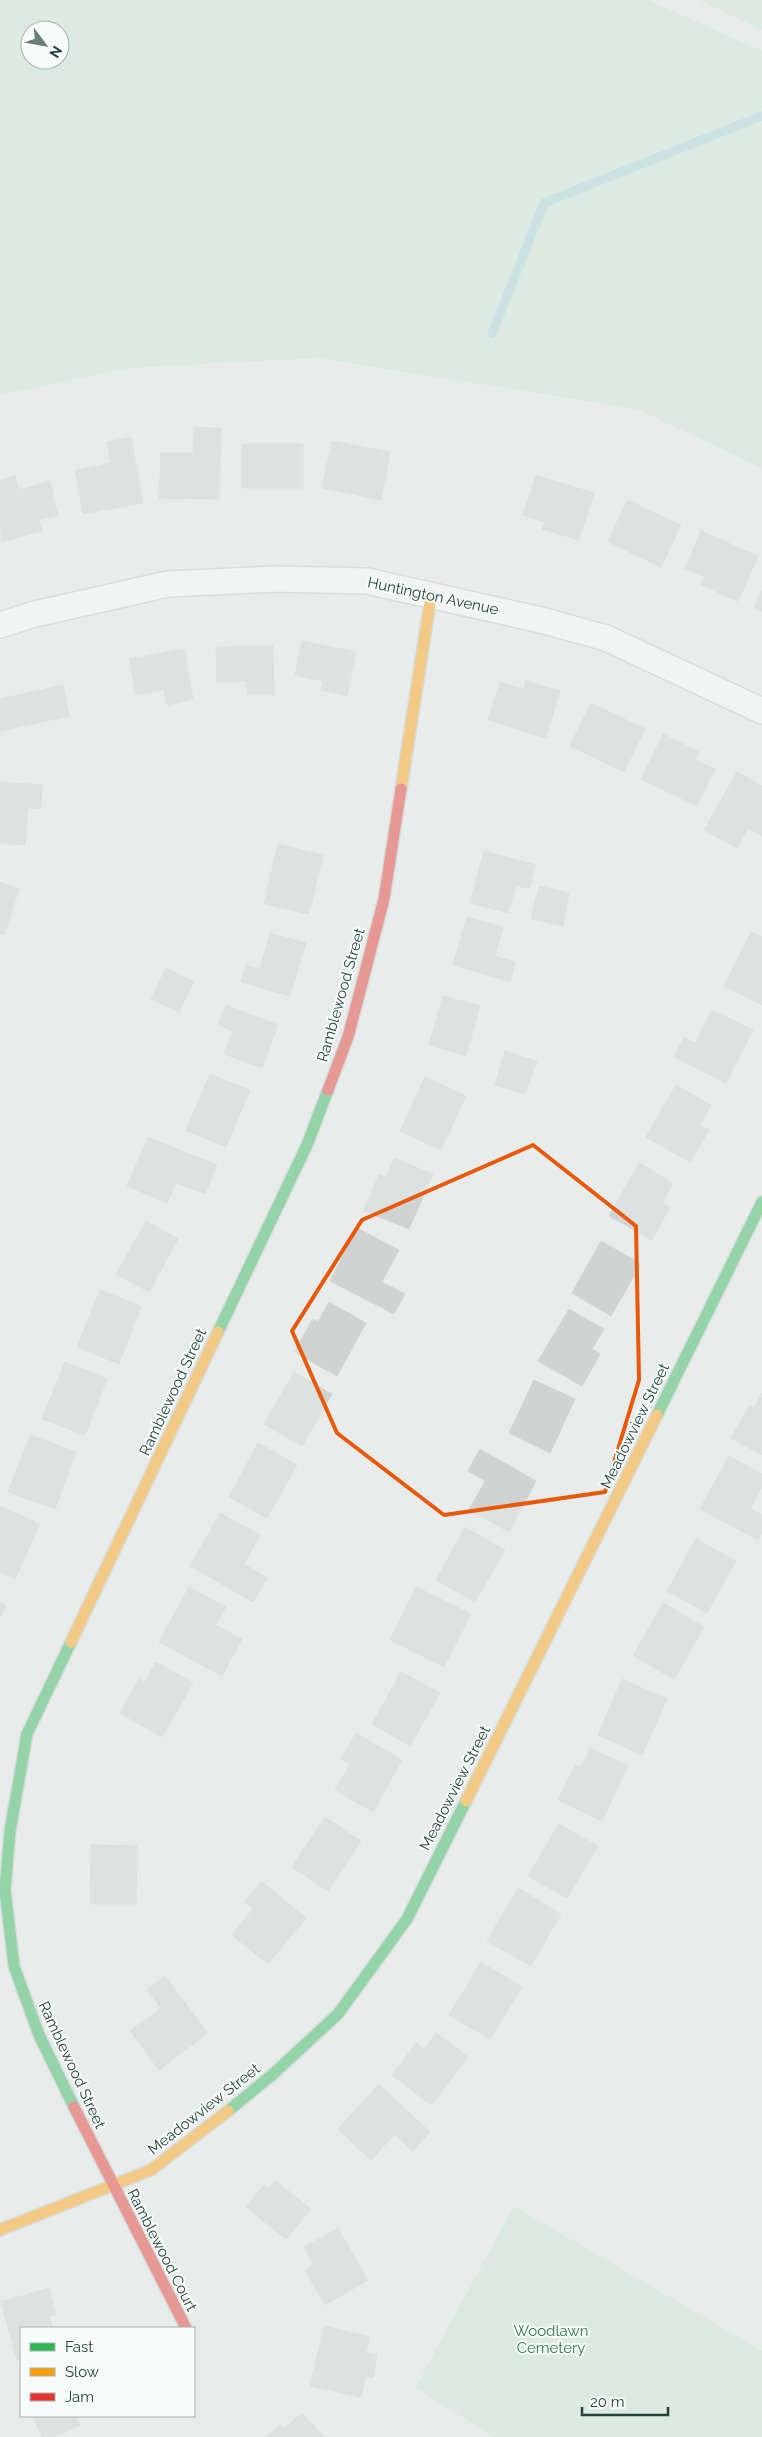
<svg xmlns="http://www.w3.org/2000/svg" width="762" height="2437" font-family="Raleway,sans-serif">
  <rect width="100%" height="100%" fill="#e8edeb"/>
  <g fill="#d1e6d8" fill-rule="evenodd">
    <path d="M0,0H648L762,51V468L637,409L317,358L129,368L0,395ZM30,30H60V60H30Z"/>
    <path d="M699,0H762V30Z"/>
    <path d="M514,2206L762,2351V2437H494L415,2388Z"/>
  </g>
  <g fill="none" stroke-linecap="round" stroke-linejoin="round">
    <path stroke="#a9d4db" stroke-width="9" d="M492,334L544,203L762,116"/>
  </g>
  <g fill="#cfd4d2" stroke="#d1d6d4">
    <path d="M194,427L221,428L219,499L159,498L161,453H193Z"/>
    <path d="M131,437L143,503L83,514L75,470L111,463L107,442Z"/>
    <path d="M332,441L390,452L381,500L322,488Z"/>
    <rect x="242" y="444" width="61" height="44"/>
    <path d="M536,475L594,493L579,540L542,529L545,522L523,515Z"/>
    <path d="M15,476L19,490L50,481L58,516L39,520L42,531L1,542L0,480Z"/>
    <path d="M627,500L681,525L661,567L608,542Z"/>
    <path d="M701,531L758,556L738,601L701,585L705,577L685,569Z"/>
    <path d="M762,590V611L754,607Z"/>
    <path d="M302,641L356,652L347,696L321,690L323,681L295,675Z"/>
    <path d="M273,646L274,695H248L247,681L217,682L216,647Z"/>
    <path d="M184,649L193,699L167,705L164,690L136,695L129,659Z"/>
    <path d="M526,681L560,691L546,738L488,720L500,682L524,689Z"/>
    <path d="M63,685L69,716L0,731V699Z"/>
    <path d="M591,703L645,729L624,772L570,746Z"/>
    <path d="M663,734L699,752L695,760L715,769L697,806L641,779Z"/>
    <path d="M737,772L762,786V836L748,828L737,848L704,830Z"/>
    <path d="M0,782L42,785L41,809L28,808L25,845L0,843Z"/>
    <path d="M278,844L323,855L309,914L264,904Z"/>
    <path d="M484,851L536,865L529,889L516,885L508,913L470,903Z"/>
    <path d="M0,882L19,889L4,935L0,933Z"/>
    <path d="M539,886L569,893L563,926L531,919Z"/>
    <path d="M467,917L503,927L495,956L515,962L510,982L453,965Z"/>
    <path d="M751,932L762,937V1005L724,986Z"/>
    <path d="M270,933L306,943L290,996L241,982L246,965L260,969Z"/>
    <path d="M166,968L194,982L179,1012L151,999Z"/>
    <path d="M443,996L480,1006L466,1056L429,1045Z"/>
    <path d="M226,1005L278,1025L262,1068L224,1054L233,1031L218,1025Z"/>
    <path d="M712,1010L753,1030L726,1083L674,1057L684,1037L695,1043Z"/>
    <path d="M505,1051L537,1061L525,1094L495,1085Z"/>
    <path d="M210,1074L250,1090L226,1147L186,1130Z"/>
    <path d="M425,1077L466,1096L441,1150L400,1131Z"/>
    <path d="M676,1085L711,1105L700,1125L709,1130L690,1162L646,1137Z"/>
    <path d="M148,1137L217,1165L205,1194L176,1183L167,1203L127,1186Z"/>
    <path d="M394,1158L433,1174L409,1229L364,1211L379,1174L386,1177Z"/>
    <path d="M639,1163L673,1183L662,1203L670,1207L652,1240L609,1216Z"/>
    <path d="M146,1221L178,1239L149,1292L116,1274Z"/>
    <path d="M357,1228L399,1250L382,1282L405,1294L394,1314L330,1281Z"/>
    <path d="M601,1241L641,1264L611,1316L572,1293Z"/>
    <path d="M100,1290L141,1306L119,1364L77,1347Z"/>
    <path d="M329,1302L366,1323L337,1376L294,1352L313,1319L318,1322Z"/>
    <path d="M569,1309L604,1329L592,1349L600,1354L582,1386L538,1361Z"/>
    <path d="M65,1362L107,1379L85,1435L42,1419Z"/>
    <path d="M294,1372L332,1394L302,1446L264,1424Z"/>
    <path d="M534,1380L575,1399L550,1453L509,1433Z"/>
    <path d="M762,1393V1455L731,1438L750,1405L754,1407Z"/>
    <path d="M30,1435L76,1452L55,1509L8,1492Z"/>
    <path d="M258,1443L297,1465L267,1518L229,1497Z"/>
    <path d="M480,1449L536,1481L509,1532L469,1510L485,1481L468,1471Z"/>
    <path d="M729,1456L762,1474V1487L750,1509L762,1515V1532L758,1540L700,1509Z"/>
    <path d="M0,1506L40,1524L15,1579L0,1572Z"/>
    <path d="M220,1513L260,1535L244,1564L267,1578L253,1602L190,1566Z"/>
    <path d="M465,1527L505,1550L475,1602L436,1580Z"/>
    <path d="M696,1539L736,1561L707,1613L667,1591Z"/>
    <path d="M189,1587L226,1607L215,1625L242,1639L222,1676L159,1642Z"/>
    <path d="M416,1587L471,1614L444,1667L390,1640Z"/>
    <path d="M0,1603L6,1606L0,1617Z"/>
    <path d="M663,1603L704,1627L674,1679L633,1656Z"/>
    <path d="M156,1662L193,1683L162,1737L120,1713L139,1679L145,1682Z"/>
    <path d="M401,1672L440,1693L410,1746L372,1724Z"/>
    <path d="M622,1679L667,1699L642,1755L598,1735Z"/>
    <path d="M356,1733L402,1760L373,1812L335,1790L350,1764L341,1759Z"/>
    <path d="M590,1748L628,1766L602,1821L558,1800L575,1765L581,1768Z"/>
    <path d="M325,1817L361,1841L328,1891L292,1867Z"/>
    <path d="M559,1824L598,1846L567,1898L528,1876Z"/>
    <path d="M91,1845L137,1846L136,1904H90Z"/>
    <path d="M261,1881L306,1918L268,1964L232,1935L253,1909L244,1902Z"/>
    <path d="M518,1888L561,1914L531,1966L487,1941Z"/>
    <path d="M481,1962L522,1987L490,2039L449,2015Z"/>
    <path d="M165,1976L208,2033L159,2070L130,2031L161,2008L147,1990Z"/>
    <path d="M436,2033L468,2057L431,2105L392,2075L416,2043L424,2049Z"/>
    <path d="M379,2084L430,2132L413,2151L395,2134L371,2160L338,2129Z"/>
    <path d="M275,2180L311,2209L286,2239L246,2207L264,2185L268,2189Z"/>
    <path d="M338,2228L368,2280L325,2305L305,2270L314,2265L304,2247Z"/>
    <path d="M49,2288L56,2315L49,2316L53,2328H21V2359L17,2360L1,2302Z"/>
    <path d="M324,2326L370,2337L366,2353L377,2355L373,2378L366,2376L361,2397L310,2386Z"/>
    <path d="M302,2413L325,2437H266L279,2425L284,2429Z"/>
    <path d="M33,2416H76L80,2425L54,2437H42Z"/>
  </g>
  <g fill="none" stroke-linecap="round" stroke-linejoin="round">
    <defs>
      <path id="street" d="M0,625L35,614L168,584L277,579L367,581L541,620L606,638L762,711"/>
      <g id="fast">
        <path d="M218,1332L307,1145L328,1090"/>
        <path d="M657,1415L762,1202"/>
        <path d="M71,1642L27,1734L10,1831L5,1890L14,1966L39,2035L74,2107"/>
        <path d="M228,2111L272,2075L338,2014L407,1919L466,1801"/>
      </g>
      <g id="slow">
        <path d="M401,789L431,596"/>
        <path d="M71,1642L218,1332"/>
        <path d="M466,1801L657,1415"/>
        <path d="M0,2230L151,2170L228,2111"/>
      </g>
      <g id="jam">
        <path d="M328,1090L348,1037L384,899L401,789"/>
        <path d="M74,2107L186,2328"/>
      </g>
    </defs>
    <use href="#street" stroke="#c5cac8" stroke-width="28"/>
    <use href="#fast" stroke="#c3cbc8" stroke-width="14"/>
    <use href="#slow" stroke="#c3cbc8" stroke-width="14"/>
    <use href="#jam" stroke="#c3cbc8" stroke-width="14"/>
    <use href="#street" stroke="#fcfcfc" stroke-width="25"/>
    <use href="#fast" stroke="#30b455" stroke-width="11"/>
    <use href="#slow" stroke="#ff9f0a" stroke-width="11"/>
    <use href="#jam" stroke="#e5322d" stroke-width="11"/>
  </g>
  <path d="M0 0H762V2437H0ZM533,1145L636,1226L639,1380L605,1492L444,1515L337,1433L292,1331L362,1220Z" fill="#e8edeb" fill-opacity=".55" fill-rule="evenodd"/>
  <path fill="none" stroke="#e8590c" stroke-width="4" stroke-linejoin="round" d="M533,1145L636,1226L639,1380L605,1492L444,1515L337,1433L292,1331L362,1220Z"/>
  <g text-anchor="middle" stroke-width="4" stroke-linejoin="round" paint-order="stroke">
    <g font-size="15" fill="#24423a" stroke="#f7fbf9">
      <text transform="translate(433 596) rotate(12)" y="5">Huntington Avenue</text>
      <text transform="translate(341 995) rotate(-74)" y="5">Ramblewood Street</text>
      <text transform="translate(173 1392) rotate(-65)" y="5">Ramblewood Street</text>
      <text transform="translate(635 1426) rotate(-64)" y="5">Meadowview Street</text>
      <text transform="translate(455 1788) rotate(-63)" y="5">Meadowview Street</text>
      <text transform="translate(72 2065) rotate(65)" y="5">Ramblewood Street</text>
      <text transform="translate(204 2109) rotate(-38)" y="5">Meadowview Street</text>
      <text transform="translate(162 2250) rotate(63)" y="5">Ramblewood Court</text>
    </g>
    <g font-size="15" fill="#2d7a4b" stroke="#f7fbf9">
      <text x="551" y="2336">Woodlawn<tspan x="551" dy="17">Cemetery</tspan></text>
    </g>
  </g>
  <rect x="20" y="2327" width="175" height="90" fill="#f7fbf9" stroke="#a3b1ad"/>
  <rect x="30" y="2343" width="25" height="8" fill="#30b455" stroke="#a3b1ad"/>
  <text x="65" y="2352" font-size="15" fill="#24423a">Fast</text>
  <rect x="30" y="2368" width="25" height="8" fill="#ff9f0a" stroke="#a3b1ad"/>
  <text x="65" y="2377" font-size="15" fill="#24423a">Slow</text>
  <rect x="30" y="2393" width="25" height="8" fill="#e5322d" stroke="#a3b1ad"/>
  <text x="65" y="2402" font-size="15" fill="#24423a">Jam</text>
  <g transform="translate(45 45) rotate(122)"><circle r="24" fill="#f7fbf9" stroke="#a3b1ad"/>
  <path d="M0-4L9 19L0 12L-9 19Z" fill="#697e78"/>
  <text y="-8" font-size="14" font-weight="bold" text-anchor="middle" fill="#24423a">N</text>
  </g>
  <path d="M582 2407v8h86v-8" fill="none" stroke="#24423a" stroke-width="2.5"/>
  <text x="590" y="2407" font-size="15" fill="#24423a" stroke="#f7fbf9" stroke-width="4" paint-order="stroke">20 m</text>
</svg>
